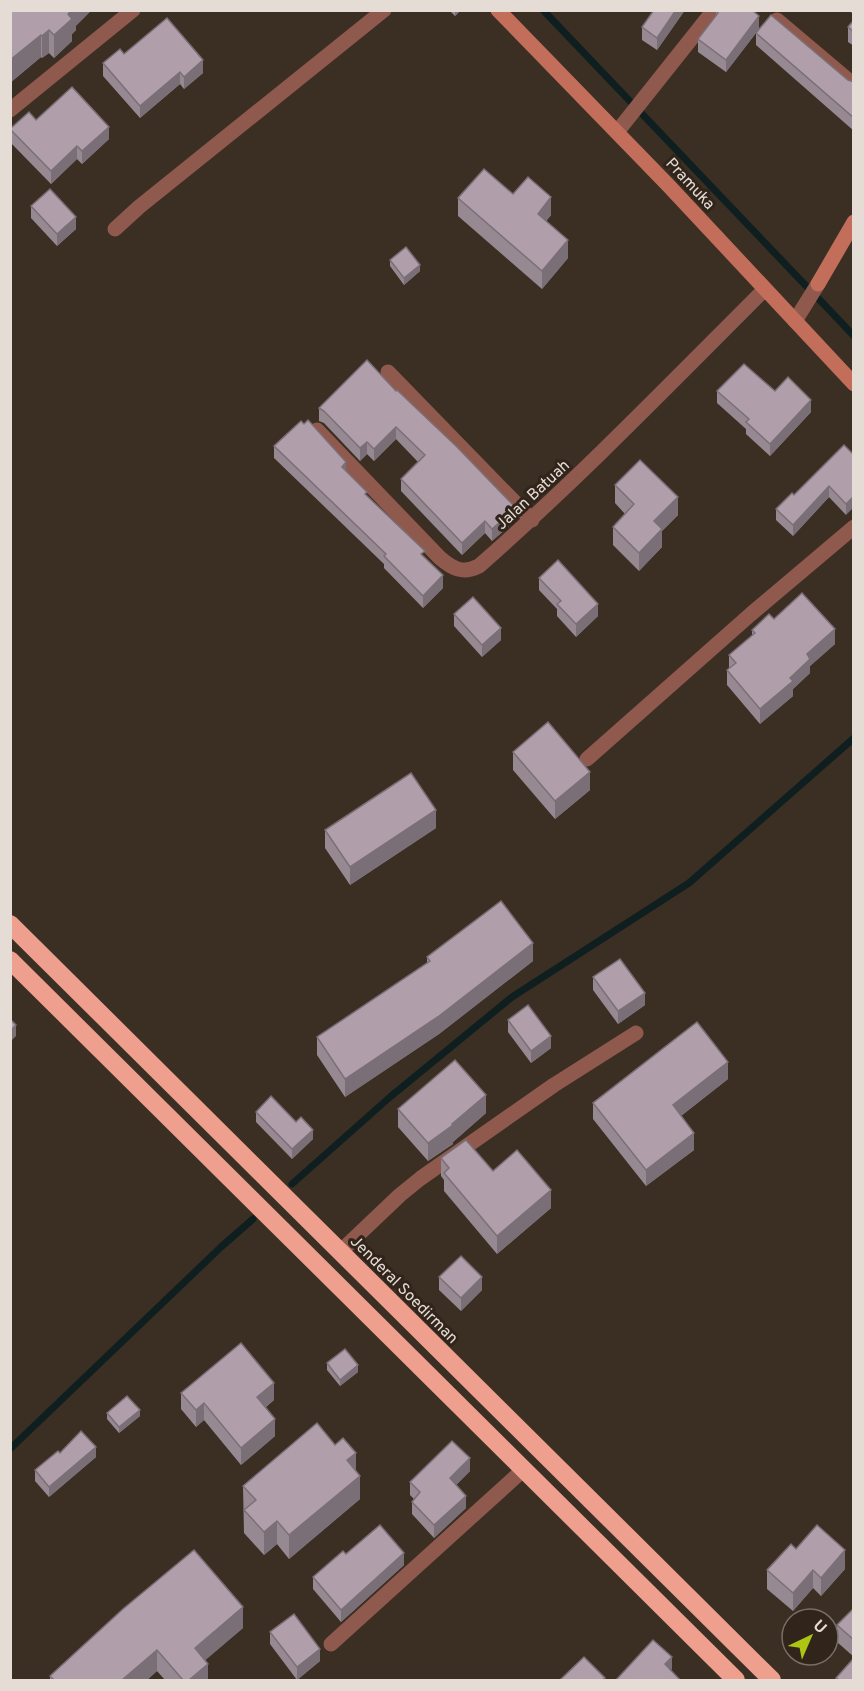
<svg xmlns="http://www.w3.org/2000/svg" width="864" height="1691" font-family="Overpass,sans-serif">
  <rect width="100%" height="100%" fill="#3b2f24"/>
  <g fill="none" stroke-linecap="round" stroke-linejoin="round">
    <g stroke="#0f1e1f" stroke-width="7">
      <path d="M543,10L809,289"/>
      <path d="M817,297L854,336"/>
      <path d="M292,1184L390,1097L512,997L689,883L854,738"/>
      <path d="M10,1449L221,1247L253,1219"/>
    </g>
    <g stroke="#90594d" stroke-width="15">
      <path d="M777,20L854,85"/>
      <path d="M10,110L133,10"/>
      <path d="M617,132L714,10"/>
      <path d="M115,229L139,207L384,10"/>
      <path d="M795,321L818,284"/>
      <path d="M388,372L532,520"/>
      <path d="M317,430L440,558C453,569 463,574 479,566C578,479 670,384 764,290"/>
      <path d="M587,759L751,614L854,527"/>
      <path d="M340,1252L400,1195L421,1178L554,1085L636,1033"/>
      <path d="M331,1644L523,1470"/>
    </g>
    <g stroke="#c36d5b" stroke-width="15">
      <path d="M498,10L668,185L854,384"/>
      <path d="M818,284L854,222"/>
    </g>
    <g stroke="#ef9f8d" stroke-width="18">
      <path d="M10,924L772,1680"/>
      <path d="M10,960L736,1680"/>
    </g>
  </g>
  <g fill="#978992">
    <path d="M10,10L76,26V30L72,34V41L54,58L49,53L42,58L41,57L10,83Z"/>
    <path d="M449,10H461L455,16Z"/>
    <path d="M685,10L657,50L642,40V27Z"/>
    <path d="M849,10H854V15Z"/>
    <path d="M716,11L759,28L848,80L854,82V131L756,45V33L726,72L698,52V39L716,16Z"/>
    <path d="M854,20V46L848,42V27Z"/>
    <path d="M124,54L203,73L184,89L180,84L140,118L103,76V63Z"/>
    <path d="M36,120L109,139L82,164L77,159L51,184L10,142V129Z"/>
    <path d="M513,194L551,215L546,221L568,258L542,289L458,216V198Z"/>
    <path d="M31,206L76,229L57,246L31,218Z"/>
    <path d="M390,260L420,271L404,285L390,266Z"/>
    <path d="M367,360L516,520L492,541L485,533L462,555L401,491V479L418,462L396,439L374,461L367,454L360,461L324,423L319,421V408Z"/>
    <path d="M717,391H775L811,412L770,456L746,434V429L717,403Z"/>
    <path d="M274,446L346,471L367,497L425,558L443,588L423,608L384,568V564L274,458Z"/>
    <path d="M854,455L846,515L829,497L793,536L776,520V509L794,495Z"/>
    <path d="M615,485L678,515L662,531V547L639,571L613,545V527L625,514L615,503Z"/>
    <path d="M539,578L598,616L576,637L557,616V609L539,590Z"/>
    <path d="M454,614L501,640L482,657L454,626Z"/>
    <path d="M774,619L835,644L810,666V673L793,689V696L760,724L727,685V670L729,668V655L752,636V630Z"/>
    <path d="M513,752L590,790L555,819L513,770Z"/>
    <path d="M436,828L350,885L325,848V830Z"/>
    <path d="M427,957L533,961L439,1034L345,1097L317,1055V1037L427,963Z"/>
    <path d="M593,977L645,1005L618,1024L593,990Z"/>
    <path d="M508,1020L551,1048L531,1063L508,1032Z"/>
    <path d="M728,1079L681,1116L694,1150L646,1186L593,1119V1103Z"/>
    <path d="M398,1109L486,1113L453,1142V1144L428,1161L398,1127Z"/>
    <path d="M256,1112L313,1139L292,1159L256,1122Z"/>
    <path d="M441,1158L493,1171L551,1208L497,1254L444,1191V1180L441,1176Z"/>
    <path d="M439,1277L482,1290L461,1311L439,1290Z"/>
    <path d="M327,1363L358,1372L340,1386L327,1370Z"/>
    <path d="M181,1393L274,1400L266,1407L275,1436L241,1465L204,1420L196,1427L181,1409Z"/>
    <path d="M107,1413L140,1416L119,1433L107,1419Z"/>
    <path d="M60,1453L96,1457L49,1497L35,1481V1470Z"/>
    <path d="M356,1471L360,1499L289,1559L277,1544L264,1555L244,1533L243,1486Z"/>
    <path d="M470,1471L456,1485L466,1508L434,1538L412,1514V1502L414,1499L410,1495V1482Z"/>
    <path d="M796,1549L845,1569L821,1596L813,1588L793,1611L767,1589V1570Z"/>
    <path d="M346,1554L404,1565L341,1622L313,1589V1577Z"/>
    <path d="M854,1608V1657L837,1642V1625Z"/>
    <path d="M243,1628L205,1660L208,1680H165L157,1671L147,1680H50V1676Z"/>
    <path d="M270,1632L320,1661L297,1680L270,1644Z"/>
  </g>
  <g fill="#7b6f77">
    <path d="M72,10H92L76,26V30L72,34V41L54,58V35L68,14Z"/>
    <path d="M455,10H461L455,16Z"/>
    <path d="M676,10H685L657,50V38Z"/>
    <path d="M759,16V29L726,72V60Z"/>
    <path d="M49,30V53L42,58V36Z"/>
    <path d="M41,35V57L10,83V60Z"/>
    <path d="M203,60V73L184,89V77Z"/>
    <path d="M180,72V84L140,118V106Z"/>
    <path d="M109,127V139L82,164V151Z"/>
    <path d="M77,146V159L51,184V171Z"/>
    <path d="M551,197V215L538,232V214Z"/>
    <path d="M76,217V229L57,246V234Z"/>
    <path d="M568,240V258L542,289V271Z"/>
    <path d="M420,265V271L404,285V278Z"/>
    <path d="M811,400V412L770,456V444Z"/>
    <path d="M396,427V439L374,461V449Z"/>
    <path d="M367,442V454L360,461V448Z"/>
    <path d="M346,462V475L342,467Z"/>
    <path d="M829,486V497L793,536V525Z"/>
    <path d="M854,496V507L846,515V504Z"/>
    <path d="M678,497V515L662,531V547L639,571V553L654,521Z"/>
    <path d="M516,508V520L492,541V529Z"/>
    <path d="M485,521V533L462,555V543Z"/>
    <path d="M443,575V588L423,608V596Z"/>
    <path d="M598,604V616L576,637V624Z"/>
    <path d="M501,628V640L482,657V645Z"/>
    <path d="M835,629V644L810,666V673L793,689V696L760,724V709L790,678L807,654Z"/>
    <path d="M590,772V790L555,819V801Z"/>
    <path d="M436,810V828L350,885V867Z"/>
    <path d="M533,943V961L439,1034L345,1097V1079Z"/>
    <path d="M645,993V1005L618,1024V1011Z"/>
    <path d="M16,1025V1036L10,1042V1031Z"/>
    <path d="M551,1036V1048L531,1063V1051Z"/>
    <path d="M728,1062V1079L673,1122V1105Z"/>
    <path d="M486,1095V1113L453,1142V1144L428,1161V1143L452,1124Z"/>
    <path d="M313,1130V1139L292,1159V1149Z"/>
    <path d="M694,1133V1150L646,1186V1170Z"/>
    <path d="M551,1190V1208L497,1254V1236Z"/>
    <path d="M482,1277V1290L461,1311V1298Z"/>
    <path d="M358,1365V1372L340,1386V1380Z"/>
    <path d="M274,1383V1400L257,1414V1397Z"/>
    <path d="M204,1403V1420L196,1427V1410Z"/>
    <path d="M140,1410V1416L119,1433V1427Z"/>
    <path d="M275,1419V1436L241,1465V1448Z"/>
    <path d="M96,1447V1457L49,1497V1487Z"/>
    <path d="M356,1453V1476L347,1460Z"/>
    <path d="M470,1458V1471L450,1491V1478Z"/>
    <path d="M360,1476V1499L289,1559V1535Z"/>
    <path d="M466,1496V1508L434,1538V1525Z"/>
    <path d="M277,1521V1544L264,1555V1532Z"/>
    <path d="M845,1550V1569L821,1596V1578Z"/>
    <path d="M404,1553V1565L341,1622V1610Z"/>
    <path d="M813,1570V1588L793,1611V1593Z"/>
    <path d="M243,1607V1628L195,1669V1648Z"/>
    <path d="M320,1649V1661L297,1680V1667Z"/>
    <path d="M157,1650V1671L147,1680H122Z"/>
    <path d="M672,1657V1669L665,1676V1664Z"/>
    <path d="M208,1664V1680H189Z"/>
  </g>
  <g fill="#b09faa" stroke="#7b6f77" stroke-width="1.5">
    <path d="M10,10H72L68,14L72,19L54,35L49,30L42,36L41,35L10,60Z"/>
    <path d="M654,10H676L657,38L642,27Z"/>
    <path d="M716,10H752L759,16L726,60L698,39L718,13Z"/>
    <path d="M771,15L848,80L854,82V118L756,33Z"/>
    <path d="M167,18L203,60L184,77L180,72L140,106L103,63L120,49L124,54Z"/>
    <path d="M854,20V32L848,27Z"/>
    <path d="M72,87L109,127L82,151L77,146L51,171L10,129L29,112L36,120Z"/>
    <path d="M484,169L513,194L528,177L551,197L538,214L568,240L542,271L458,198Z"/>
    <path d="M50,189L76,217L57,234L31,206Z"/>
    <path d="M406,247L420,265L404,278L390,260Z"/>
    <path d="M367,360L396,391L397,390L456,446L516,508L492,529L485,521L462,543L401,479L425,455L396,427L374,449L367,442L360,448L324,411L319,408Z"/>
    <path d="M744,364L775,391L788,377L811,400L770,444L746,422L749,419L717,391Z"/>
    <path d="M308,420L346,462L342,467L367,492L365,494L425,551L421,554L443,575L423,596L384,556L386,554L274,446L301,421L304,424Z"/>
    <path d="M844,445L854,455V496L846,504L829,486L793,525L776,509L792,493L794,495Z"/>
    <path d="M640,460L678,497L654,521L662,529L639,553L613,527L634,504L615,485Z"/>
    <path d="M558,560L598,604L576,624L557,604L561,601L539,578Z"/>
    <path d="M802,593L835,629L807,654L810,659L790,678L793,681L760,709L727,670L736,663L729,655L755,633L752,630L769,614L774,619Z"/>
    <path d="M473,597L501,628L482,645L454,614Z"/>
    <path d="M548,722L590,772L555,801L513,752Z"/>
    <path d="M411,773L436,810L350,867L325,830Z"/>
    <path d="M501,901L533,943L439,1016L345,1079L317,1037L430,961L427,957Z"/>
    <path d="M620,959L645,993L618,1011L593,977Z"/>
    <path d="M528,1005L551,1036L531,1051L508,1020Z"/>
    <path d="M10,1019L16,1025L10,1031Z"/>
    <path d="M697,1022L728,1062L673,1105L694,1133L646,1170L593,1103Z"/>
    <path d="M455,1060L486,1095L452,1124L453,1125L428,1143L398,1109Z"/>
    <path d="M271,1096L296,1122L301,1117L313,1130L292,1149L256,1112Z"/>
    <path d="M466,1140L493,1171L517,1150L551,1190L497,1236L444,1173L449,1168L441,1158Z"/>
    <path d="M461,1256L482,1277L461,1298L439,1277Z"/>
    <path d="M241,1343L274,1383L257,1397L275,1419L241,1448L204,1403L196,1410L181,1393Z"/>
    <path d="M345,1349L358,1365L340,1380L327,1363Z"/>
    <path d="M127,1396L140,1410L119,1427L107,1413Z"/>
    <path d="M317,1423L335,1445L343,1438L356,1453L347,1460L360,1476L289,1535L277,1521L264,1532L244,1510L256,1500L243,1486Z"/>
    <path d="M81,1431L96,1447L49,1487L35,1470L58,1451L60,1453Z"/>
    <path d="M452,1441L470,1458L450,1478L466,1496L434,1525L412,1502L420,1492L410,1482Z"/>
    <path d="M380,1525L404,1553L341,1610L313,1577L343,1551L346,1554Z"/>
    <path d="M817,1525L845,1550L821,1578L813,1570L793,1593L767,1570L791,1544L796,1549Z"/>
    <path d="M194,1550L243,1607L195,1648L208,1664L189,1680H183L157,1650L122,1680H54L50,1676L123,1609Z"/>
    <path d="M854,1608V1640L837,1625Z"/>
    <path d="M294,1614L320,1649L297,1667L270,1632Z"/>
    <path d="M653,1640L672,1657L665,1664L680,1680H616Z"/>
    <path d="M584,1657L605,1678L602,1680H560Z"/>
    <path d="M854,1658V1680H839L836,1678Z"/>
  </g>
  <g text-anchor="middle" stroke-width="6" stroke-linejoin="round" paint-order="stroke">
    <g font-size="16" fill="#e4dcd5" stroke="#31251b">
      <text transform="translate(691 183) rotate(47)" y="6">Pramuka</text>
      <text transform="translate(532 494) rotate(-43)" y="6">Jalan Batuah</text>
      <text transform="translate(405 1289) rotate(45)" y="6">Jenderal Soedirman</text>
    </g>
  </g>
  <rect width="864" height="1691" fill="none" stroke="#e4dcd5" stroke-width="24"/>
  <g transform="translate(810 1637) rotate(44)"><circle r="28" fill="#31251b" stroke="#796e65" stroke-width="1.5"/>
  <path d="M0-4.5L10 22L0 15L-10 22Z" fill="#acc613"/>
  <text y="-9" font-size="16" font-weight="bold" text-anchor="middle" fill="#e4dcd5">U</text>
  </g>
</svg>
